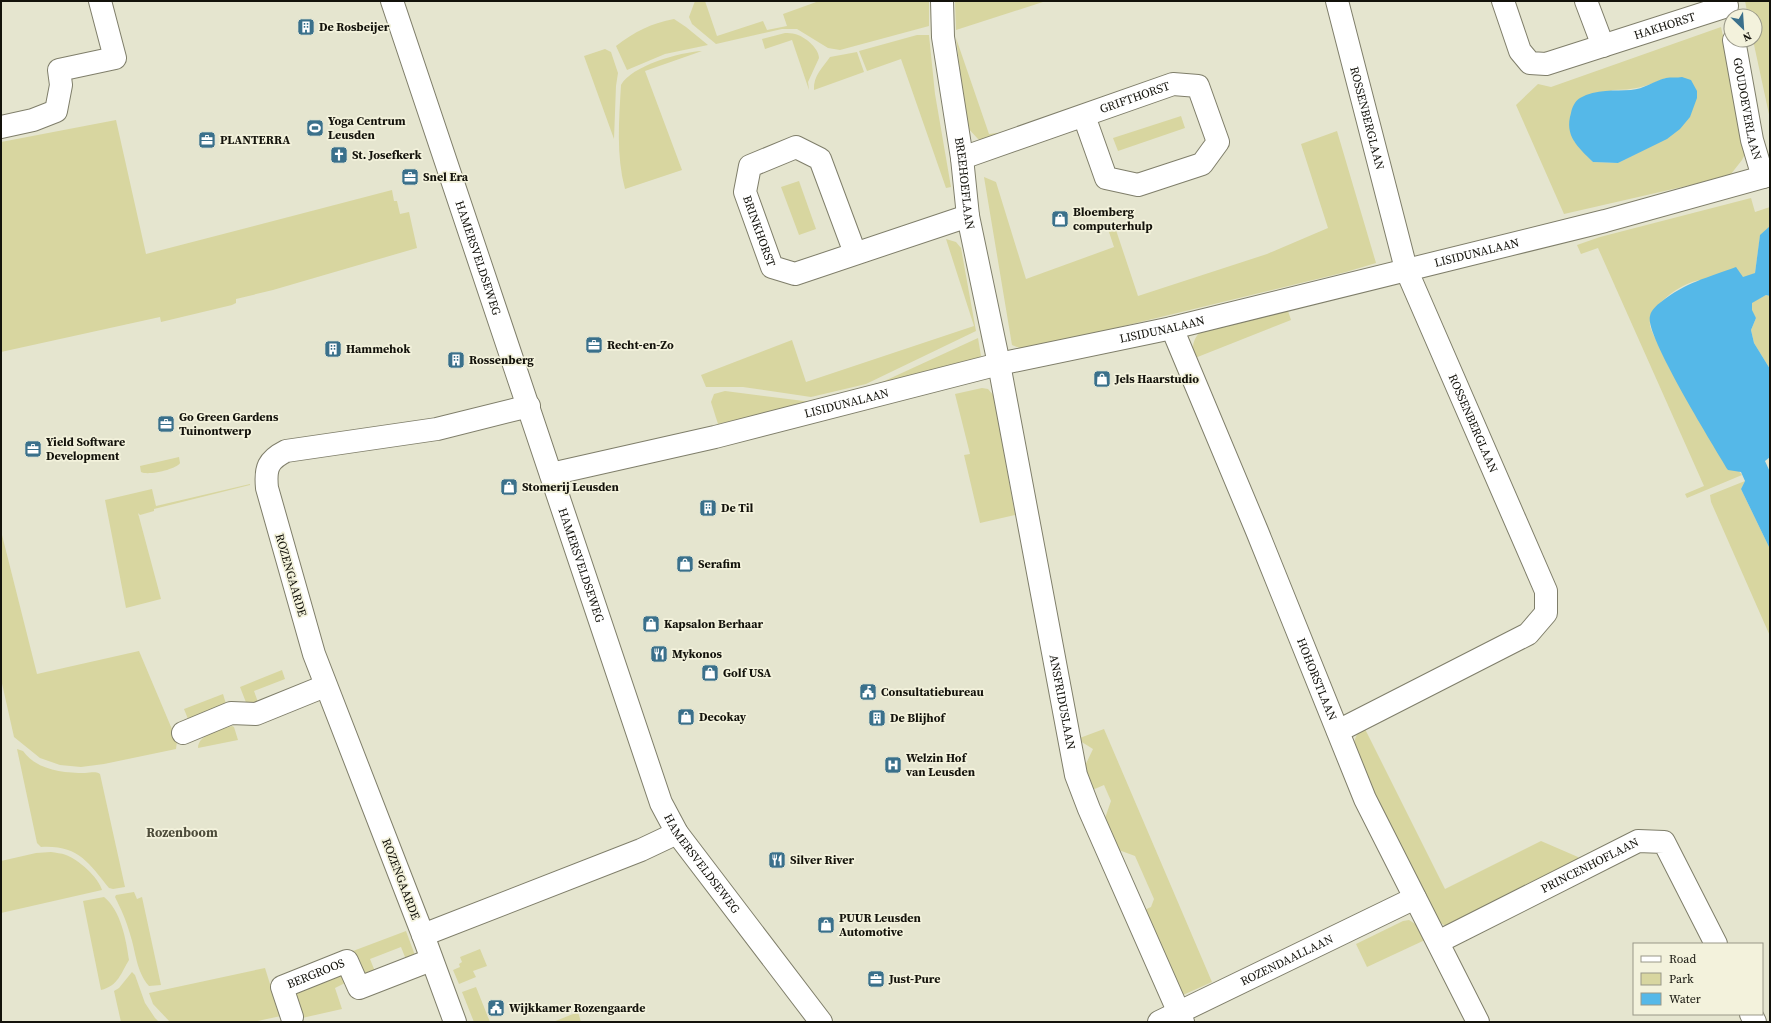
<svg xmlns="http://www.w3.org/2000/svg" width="1771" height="1023" font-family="'Source Serif 4',serif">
  <rect width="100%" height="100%" fill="#e5e5cf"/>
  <g fill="#d8d6a0" fill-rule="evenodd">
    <path d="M695,1H705L717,36L763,21L767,30L787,26L783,14L819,1H929V26L840,50L828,48L797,29H782L716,44L692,24L689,17Z"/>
    <path d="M955,1H1046L956,30Z"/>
    <path d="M1745,1H1770V119L1753,40H1755V16H1748Z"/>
    <path d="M674,19L686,27L708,45L665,54L627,70L616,46C634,32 652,23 674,19Z"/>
    <path d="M1721,27L1748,148L1742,160L1731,174L1695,184L1564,214L1516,105L1538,84L1551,87ZM1666,78L1667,138L1618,163L1593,162L1574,141L1612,90C1634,90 1645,87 1666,78Z"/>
    <path d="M785,33C788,33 792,33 795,34C804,36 819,48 819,58L808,82L809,90L792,40L765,49L762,39Z"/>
    <path d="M917,35H929L935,94L951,187L946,188L901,59L867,71L859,51Z"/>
    <path d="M956,38L989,134L997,133L998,135L986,141L978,139L967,127Z"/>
    <path d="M605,49L611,52L618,73L616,86L614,139L584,56Z"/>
    <path d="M702,51L645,71L682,170L625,189C616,155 619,120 621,85C631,66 680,52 702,51Z"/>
    <path d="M857,52L864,72L814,90C813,76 823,67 830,57Z"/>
    <path d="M1181,116L1185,128L1118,151L1113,138Z"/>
    <path d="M116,120L146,254L392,190L394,201H397L400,214L409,212L417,248L273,290L236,299V303L232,305L161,322L160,317L1,352V142Z"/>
    <path d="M1337,131L1376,263L1346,272L1033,348L1022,349L1012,345L984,177L996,182L1026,279L1114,247L1108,229L1115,227L1138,296L1267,254L1328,228L1301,144Z"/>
    <path d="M799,181L816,229L799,235L781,187Z"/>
    <path d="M1751,198L1755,212L1770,207V226L1760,236L1755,273C1740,282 1718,278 1700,280C1682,283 1654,302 1650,321C1649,326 1652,332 1654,336L1701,424L1742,475L1687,498L1685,494L1704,486L1598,248L1581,254L1577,245L1600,237Z"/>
    <path d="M946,239L956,242L961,248L976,331L866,384L811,397L743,387H706L701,375L792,340L806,382L974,326Z"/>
    <path d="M1766,295L1770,296V369L1754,343L1751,330L1756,318L1751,310L1752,302Z"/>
    <path d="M1287,308L1291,320L1195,358C1191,347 1193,339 1201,331Z"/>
    <path d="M978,338L981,356L975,361L867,389Z"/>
    <path d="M982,388L988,389L994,396L1015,515L980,523L964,455L970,454L955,394Z"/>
    <path d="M725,391L812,402L718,424L711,402L714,394Z"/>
    <path d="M179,457L180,463C177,469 148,476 141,472L140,466Z"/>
    <path d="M1745,481L1741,489L1770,549V636L1711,502L1710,495Z"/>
    <path d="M250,484V485L154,509V511L140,515L138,513L161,599L126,608L105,500L152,489L156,506Z"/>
    <path d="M1,531L37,674L139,651L177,741L176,749L104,764L81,767L60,765L40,758L14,737L1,679Z"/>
    <path d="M282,670L285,679L254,691L259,705H247L240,687Z"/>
    <path d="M223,694L226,704L194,721L188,719L184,709Z"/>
    <path d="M232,726L234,727L238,740L198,748C198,734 221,730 232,726Z"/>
    <path d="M1364,727L1445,889L1541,841L1578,857L1580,861L1453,925H1444L1437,921L1369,786L1354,747C1354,738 1357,733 1364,727Z"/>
    <path d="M1104,729L1212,982L1183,995L1142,911L1151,907L1154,899L1135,856L1116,849L1104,821L1111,801L1104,785L1090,791L1083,770L1093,749L1077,739Z"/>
    <path d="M17,749L23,751C37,770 62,773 85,773C91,773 95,771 100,774L125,887L113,889L109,888C88,862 78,845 41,847L37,843Z"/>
    <path d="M51,852C56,853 61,853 66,855C78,859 99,878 102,890L1,913V861L36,853Z"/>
    <path d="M134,892L137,899L142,897L161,985L149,986C136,971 136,952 130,934C126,920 121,909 115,897L116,895Z"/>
    <path d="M104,897C121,911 126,939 129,960C121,973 118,986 101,990L83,901Z"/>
    <path d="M1409,920L1417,925L1425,940L1367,967L1356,944L1403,921Z"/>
    <path d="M406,931L416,958L407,962L401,947L370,959L376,974L366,977L357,964L353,951Z"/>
    <path d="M480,949L487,966L473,971L476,977L459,984L453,970L460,967L459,964L462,962L460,957Z"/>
    <path d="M265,968L270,984L276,982L281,1016L253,1022H170L153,1004L149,993Z"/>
    <path d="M341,971L347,982L335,988L342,1009L302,1018L290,993Z"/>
    <path d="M132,972L135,975L145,1003L155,1018L159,1022H121L114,991L119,988Z"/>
    <path d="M476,987L490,1022H474L462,992Z"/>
    <path d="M578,1012L581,1022H553Z"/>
  </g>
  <g fill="#55b8e8">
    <path d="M1682,77L1691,80L1697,91V98L1690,117L1680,129L1667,139L1618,163L1593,162C1578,147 1564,136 1571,113C1572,107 1575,101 1580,98C1596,89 1615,91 1631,90C1644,89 1654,81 1666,78C1671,77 1677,78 1682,77Z"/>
    <path d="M1770,226V296L1766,295L1752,303V310L1756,318L1751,330L1754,343L1770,369V457L1765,461L1770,472V549L1741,489L1745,481L1741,472L1728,470C1715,448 1644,334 1650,316C1651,310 1657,305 1661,302C1686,282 1707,278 1736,267L1743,277L1755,273L1760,235Z"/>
  </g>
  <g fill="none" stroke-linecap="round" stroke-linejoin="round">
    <defs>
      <g id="minor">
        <path id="s1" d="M942,1L943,37L962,158L968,216L999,364L1076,775L1089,809L1183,1022"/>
        <path id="s2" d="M1337,1L1406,269L1546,591V613L1528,634L1338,731"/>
        <path id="s3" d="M1503,1L1520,51L1530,63L1546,64L1727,6"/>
        <path d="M1586,1L1603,46"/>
        <path id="s4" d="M1734,40L1752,140L1763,177"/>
        <path d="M1,127L33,120L56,111L61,85L59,70L115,58L100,1"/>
        <path id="s5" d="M962,158L1173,84L1198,86L1218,142L1202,164L1138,185L1106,178L1084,116"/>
        <path id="s6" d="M855,253L820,159L796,147L750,166L745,192L772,267L795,274L968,216"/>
        <path id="s7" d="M1172,328L1257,531L1365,799L1478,1022"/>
        <path id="s8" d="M551,474L715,437L999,364L1172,328L1605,221L1770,175"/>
        <path d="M183,733L231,713L256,714L325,686"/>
        <path d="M423,935L641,850L677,833"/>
        <path id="s9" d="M1438,942L1638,841L1664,842L1716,944"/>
        <path d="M1751,1014L1755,1022"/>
        <path id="s10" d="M292,1017L282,987L347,961L359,988L431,960"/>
        <path d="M455,1022L423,935L314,654L267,488C265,468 268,460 286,451L437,429L529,406"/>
        <path id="s11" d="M1159,1022L1415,898"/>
      </g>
      <g id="tertiary">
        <path id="s12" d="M392,1L661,803L677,833L821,1022"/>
      </g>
    </defs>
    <use href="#minor" stroke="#7f7e6a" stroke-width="24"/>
    <use href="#tertiary" stroke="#7f7e6a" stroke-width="24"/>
    <use href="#minor" stroke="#fff" stroke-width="22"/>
    <use href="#tertiary" stroke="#fff" stroke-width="22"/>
  </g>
  <defs>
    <symbol id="building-square" viewBox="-11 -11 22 22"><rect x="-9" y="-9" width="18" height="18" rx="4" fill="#3a708b" stroke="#f3f2dc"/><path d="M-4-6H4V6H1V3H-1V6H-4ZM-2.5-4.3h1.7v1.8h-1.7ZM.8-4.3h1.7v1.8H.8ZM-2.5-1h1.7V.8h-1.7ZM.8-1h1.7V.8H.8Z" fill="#fff"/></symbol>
    <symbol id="stadium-square" viewBox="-11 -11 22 22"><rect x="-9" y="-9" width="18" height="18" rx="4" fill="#3a708b" stroke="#f3f2dc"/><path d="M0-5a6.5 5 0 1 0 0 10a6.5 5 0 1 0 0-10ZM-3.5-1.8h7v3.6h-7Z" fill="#fff"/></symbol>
    <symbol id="office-square" viewBox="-11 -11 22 22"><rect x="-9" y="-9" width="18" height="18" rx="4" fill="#3a708b" stroke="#f3f2dc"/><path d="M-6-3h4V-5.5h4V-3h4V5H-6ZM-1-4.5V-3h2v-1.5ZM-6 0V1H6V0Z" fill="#fff"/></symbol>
    <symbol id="church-square" viewBox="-11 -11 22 22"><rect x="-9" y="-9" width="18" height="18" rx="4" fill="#3a708b" stroke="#f3f2dc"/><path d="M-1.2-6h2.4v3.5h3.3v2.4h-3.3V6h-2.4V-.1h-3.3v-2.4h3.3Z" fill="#fff"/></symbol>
    <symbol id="shop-square" viewBox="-11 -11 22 22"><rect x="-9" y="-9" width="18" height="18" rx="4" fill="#3a708b" stroke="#f3f2dc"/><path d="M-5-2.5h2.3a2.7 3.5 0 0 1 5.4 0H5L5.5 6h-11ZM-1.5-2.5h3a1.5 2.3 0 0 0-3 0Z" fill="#fff"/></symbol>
    <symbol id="restaurant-square" viewBox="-11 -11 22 22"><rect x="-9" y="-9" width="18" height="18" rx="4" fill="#3a708b" stroke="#f3f2dc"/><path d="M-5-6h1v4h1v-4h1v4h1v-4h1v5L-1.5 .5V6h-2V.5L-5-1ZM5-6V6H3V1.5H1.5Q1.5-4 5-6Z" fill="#fff"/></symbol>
    <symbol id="civic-square" viewBox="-11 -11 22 22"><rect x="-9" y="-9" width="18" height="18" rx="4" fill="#3a708b" stroke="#f3f2dc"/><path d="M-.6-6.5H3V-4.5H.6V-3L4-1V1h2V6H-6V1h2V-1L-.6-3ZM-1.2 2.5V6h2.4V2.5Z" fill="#fff"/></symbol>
    <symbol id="hospital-square" viewBox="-11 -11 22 22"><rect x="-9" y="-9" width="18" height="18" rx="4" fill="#3a708b" stroke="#f3f2dc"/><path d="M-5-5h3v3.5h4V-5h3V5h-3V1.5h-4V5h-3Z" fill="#fff"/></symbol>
  </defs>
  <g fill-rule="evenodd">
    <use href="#building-square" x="296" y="17" width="20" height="20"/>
    <use href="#stadium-square" x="305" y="118" width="20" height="20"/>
    <use href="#office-square" x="197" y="130" width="20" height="20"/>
    <use href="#church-square" x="329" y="145" width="20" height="20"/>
    <use href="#office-square" x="400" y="167" width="20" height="20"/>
    <use href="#shop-square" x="1050" y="209" width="20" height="20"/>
    <use href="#office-square" x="584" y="335" width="20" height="20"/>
    <use href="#building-square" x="323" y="339" width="20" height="20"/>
    <use href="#building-square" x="446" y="350" width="20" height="20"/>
    <use href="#shop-square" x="1092" y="369" width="20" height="20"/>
    <use href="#office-square" x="156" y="414" width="20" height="20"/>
    <use href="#office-square" x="23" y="439" width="20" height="20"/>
    <use href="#shop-square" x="499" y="477" width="20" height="20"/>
    <use href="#building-square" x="698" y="498" width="20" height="20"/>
    <use href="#shop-square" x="675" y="554" width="20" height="20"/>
    <use href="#shop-square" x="641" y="614" width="20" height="20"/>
    <use href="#restaurant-square" x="649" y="644" width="20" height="20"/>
    <use href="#shop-square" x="700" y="663" width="20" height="20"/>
    <use href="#civic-square" x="858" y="682" width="20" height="20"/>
    <use href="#shop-square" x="676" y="707" width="20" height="20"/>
    <use href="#building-square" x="867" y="708" width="20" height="20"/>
    <use href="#hospital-square" x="883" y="755" width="20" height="20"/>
    <use href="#restaurant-square" x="767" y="850" width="20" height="20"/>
    <use href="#shop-square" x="816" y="915" width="20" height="20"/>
    <use href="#office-square" x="866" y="969" width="20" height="20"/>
    <use href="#civic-square" x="486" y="998" width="20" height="20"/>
  </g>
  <g text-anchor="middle" stroke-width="3.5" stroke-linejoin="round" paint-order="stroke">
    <g font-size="12" fill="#13120b" stroke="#f3f2dc">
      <text dy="4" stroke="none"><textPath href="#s3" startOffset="209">HAKHORST</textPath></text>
      <text dy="4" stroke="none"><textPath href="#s5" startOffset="183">GRIFTHORST</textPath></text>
      <text dy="4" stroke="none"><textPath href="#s4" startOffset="70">GOUDOEVERLAAN</textPath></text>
      <text dy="4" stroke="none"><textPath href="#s2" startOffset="121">ROSSENBERGLAAN</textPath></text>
      <text dy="4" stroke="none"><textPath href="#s1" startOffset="184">BREEHOEFLAAN</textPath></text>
      <text dy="4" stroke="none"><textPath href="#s6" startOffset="245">BRINKHORST</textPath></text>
      <text dy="4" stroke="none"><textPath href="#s8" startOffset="952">LISIDUNALAAN</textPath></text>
      <text dy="4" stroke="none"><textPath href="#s12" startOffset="271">HAMERSVELDSEWEG</textPath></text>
      <text dy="4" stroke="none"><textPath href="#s8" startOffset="628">LISIDUNALAAN</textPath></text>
      <text dy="4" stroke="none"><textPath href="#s8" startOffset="304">LISIDUNALAAN</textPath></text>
      <text dy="4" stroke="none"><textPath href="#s2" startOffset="445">ROSSENBERGLAAN</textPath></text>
      <text dy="4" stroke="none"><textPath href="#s12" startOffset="595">HAMERSVELDSEWEG</textPath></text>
      <text transform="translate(291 575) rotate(74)" y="4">ROZENGAARDE</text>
      <text dy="4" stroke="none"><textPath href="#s7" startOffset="380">HOHORSTLAAN</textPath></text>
      <text dy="4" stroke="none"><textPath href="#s1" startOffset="712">ANSFRIDUSLAAN</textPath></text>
      <text dy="4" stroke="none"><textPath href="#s12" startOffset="919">HAMERSVELDSEWEG</textPath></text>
      <text dy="4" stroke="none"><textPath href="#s9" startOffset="170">PRINCENHOFLAAN</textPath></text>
      <text transform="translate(401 879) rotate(69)" y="4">ROZENGAARDE</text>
      <text dy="4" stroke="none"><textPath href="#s11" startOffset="142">ROZENDAALLAAN</textPath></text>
      <text dy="4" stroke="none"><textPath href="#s10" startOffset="68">BERGROOS</textPath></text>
    </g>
    <g font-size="12" font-weight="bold" fill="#13120b" stroke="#f3f2dc" text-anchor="start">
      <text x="319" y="31">De Rosbeijer</text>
      <text x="328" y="125">Yoga Centrum<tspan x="328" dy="14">Leusden</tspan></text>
      <text x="220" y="144">PLANTERRA</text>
      <text x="352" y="159">St. Josefkerk</text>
      <text x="423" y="181">Snel Era</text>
      <text x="1073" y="216">Bloemberg<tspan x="1073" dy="14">computerhulp</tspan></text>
      <text x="607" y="349">Recht-en-Zo</text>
      <text x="346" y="353">Hammehok</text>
      <text x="469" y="364">Rossenberg</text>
      <text x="1115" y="383">Jels Haarstudio</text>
      <text x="179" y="421">Go Green Gardens<tspan x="179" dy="14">Tuinontwerp</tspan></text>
      <text x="46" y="446">Yield Software<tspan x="46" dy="14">Development</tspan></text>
      <text x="522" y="491">Stomerij Leusden</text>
      <text x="721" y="512">De Til</text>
      <text x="698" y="568">Serafim</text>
      <text x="664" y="628">Kapsalon Berhaar</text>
      <text x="672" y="658">Mykonos</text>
      <text x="723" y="677">Golf USA</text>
      <text x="881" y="696">Consultatiebureau</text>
      <text x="699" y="721">Decokay</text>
      <text x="890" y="722">De Blijhof</text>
      <text x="906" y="762">Welzin Hof<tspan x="906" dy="14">van Leusden</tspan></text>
      <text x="790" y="864">Silver River</text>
      <text x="839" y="922">PUUR Leusden<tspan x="839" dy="14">Automotive</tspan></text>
      <text x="889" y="983">Just-Pure</text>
      <text x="509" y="1012">Wijkkamer Rozengaarde</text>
    </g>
    <g font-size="13" font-weight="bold" fill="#4d4c3a" stroke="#f3f2dc">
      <text x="182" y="837">Rozenboom</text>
    </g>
  </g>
  <rect width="1771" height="1023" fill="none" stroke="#13120b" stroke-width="4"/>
  <rect x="1633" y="943" width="130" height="72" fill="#f3f2dc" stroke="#999888"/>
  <rect x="1641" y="956" width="20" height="6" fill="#ffffff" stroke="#999888"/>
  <text x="1669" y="963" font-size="12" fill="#13120b">Road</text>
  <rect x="1641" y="973" width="20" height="12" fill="#d8d6a0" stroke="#999888"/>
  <text x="1669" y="983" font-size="12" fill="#13120b">Park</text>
  <rect x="1641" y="993" width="20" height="12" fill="#55b8e8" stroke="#999888"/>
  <text x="1669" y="1003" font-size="12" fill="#13120b">Water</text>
  <g transform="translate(1743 28) rotate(155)"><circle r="19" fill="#f3f2dc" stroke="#999888"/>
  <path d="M0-3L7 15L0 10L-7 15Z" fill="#3a708b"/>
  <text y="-6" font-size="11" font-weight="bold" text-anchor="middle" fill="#13120b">N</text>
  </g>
</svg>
